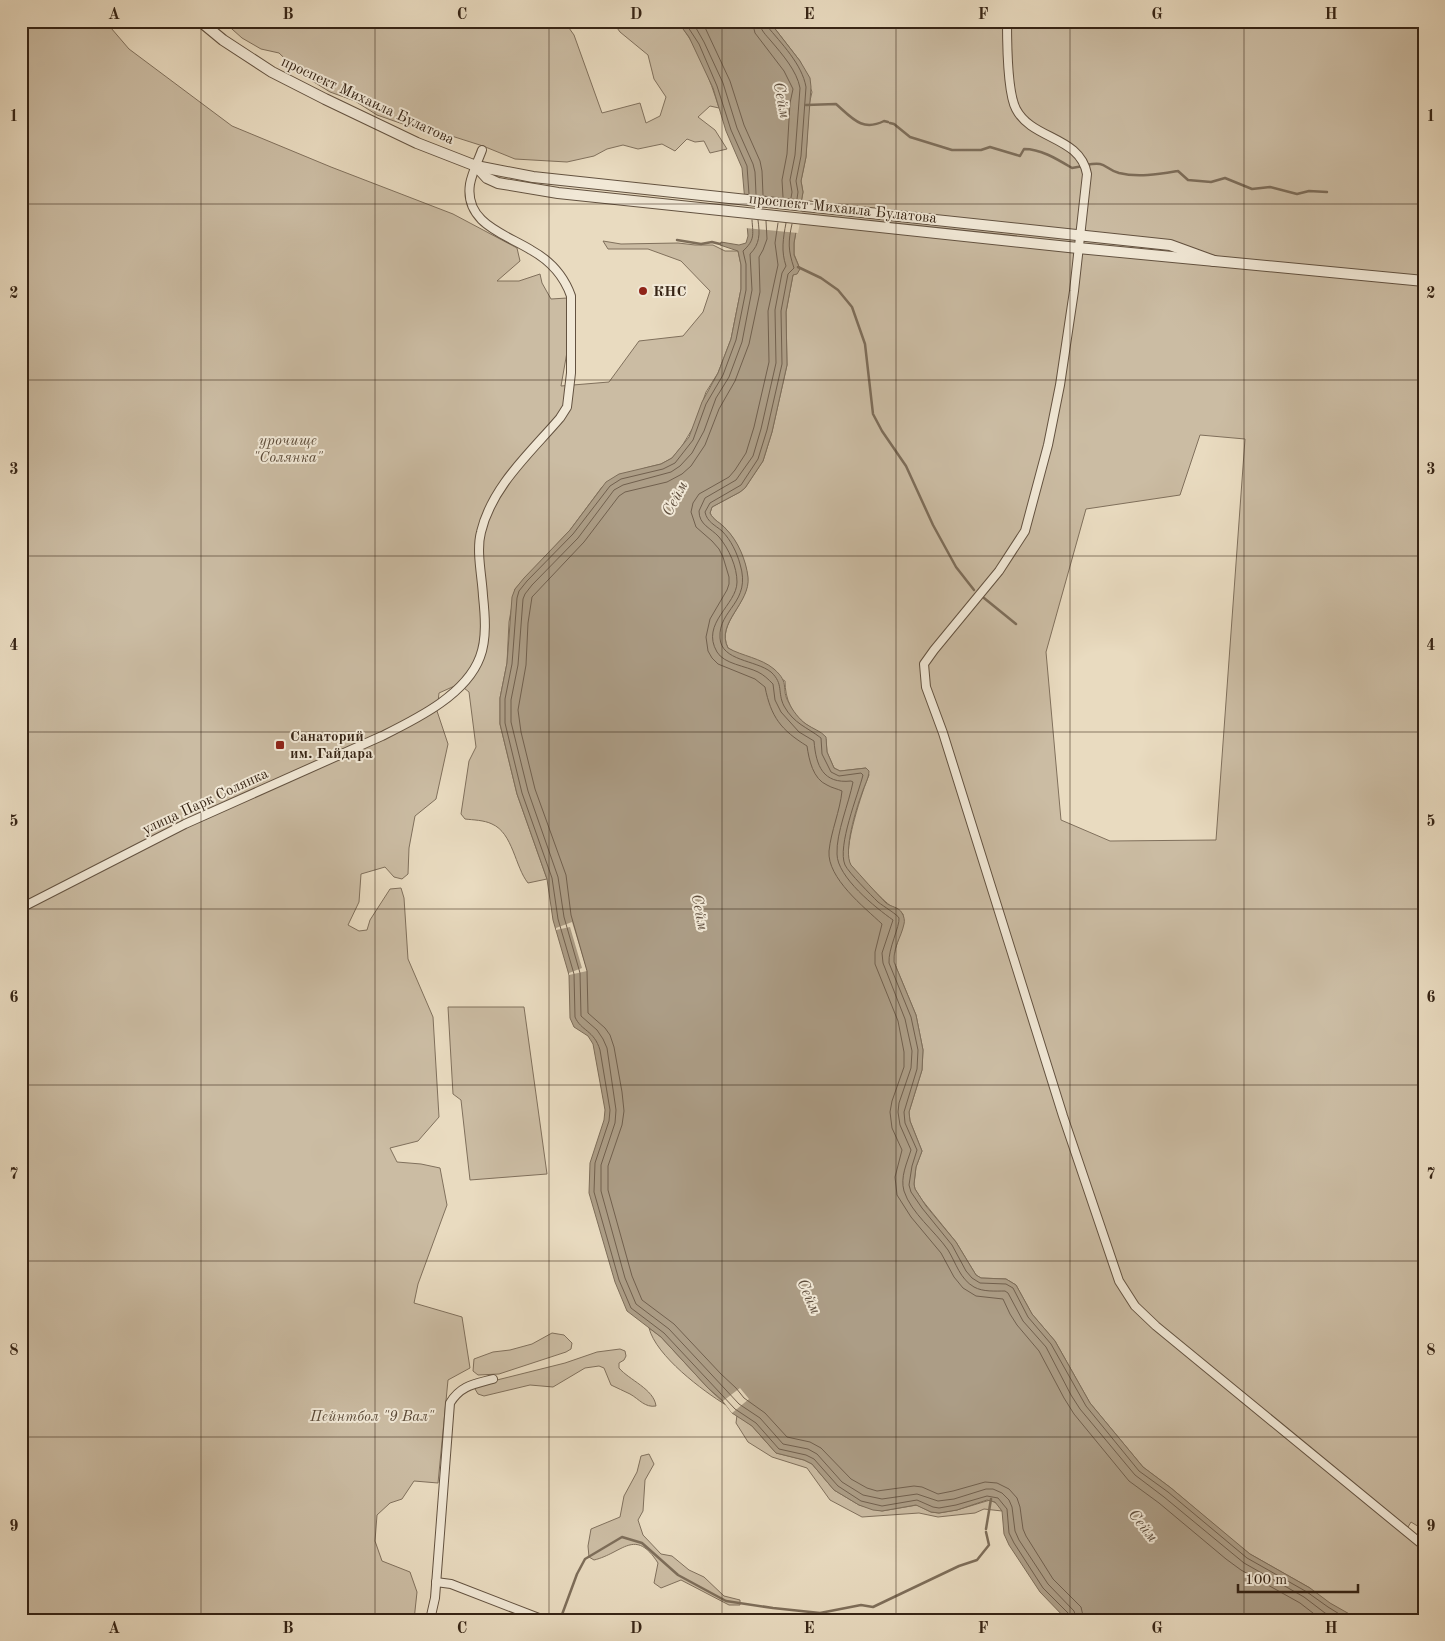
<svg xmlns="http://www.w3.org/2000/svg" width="1445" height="1641" font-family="'Old Standard TT',serif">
  <rect width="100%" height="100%" fill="#e9dbc0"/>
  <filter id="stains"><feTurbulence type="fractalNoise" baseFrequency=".004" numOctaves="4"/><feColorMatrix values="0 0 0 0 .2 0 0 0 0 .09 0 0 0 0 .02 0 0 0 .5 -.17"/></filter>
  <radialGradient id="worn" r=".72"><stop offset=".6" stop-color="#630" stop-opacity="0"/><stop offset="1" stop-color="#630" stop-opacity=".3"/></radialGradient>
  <g fill="#cbbca3" stroke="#80705c" fill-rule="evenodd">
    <path d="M21,21H105L129,49L232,126L331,167L453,214L517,248L520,261L497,281H519L540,274L542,283L551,299L567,298V352L561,386L609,382L639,341L683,336L703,312L710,291L681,261L648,249H608L603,241L621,244L678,243L695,245H713L725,251H738L741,265V289L731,339L718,373L706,392L694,426L682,446L672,458L661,464L645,468L602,487L570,530L515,589L509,622L507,663L500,698V724L517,794L547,879L528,883C515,867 513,833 492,824C484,820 473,820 465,819L461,814L469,761L476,747L469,692L459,684L439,693L437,711L448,744L436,799L415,816L409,848L408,874L402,879L394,877L385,867L361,874L359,902L348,925L359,931L367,930L370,920L390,889L401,888L404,898L408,959L433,1017L439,1117L418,1141L390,1148L397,1162L421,1164L440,1168L447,1205L418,1284L414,1303L462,1317L470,1368L448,1380L438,1483L414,1481L402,1499L390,1503L377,1515L375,1541L382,1561L410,1572L417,1592L414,1620H21Z"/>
    <path d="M223,21H564L574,35L602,113L640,103L646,123L660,116L666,97L654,79L648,55L620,32L612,21H677C697,44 710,79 719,108L710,106L698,117L715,130L727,149L710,153L704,141L695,142L687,139L675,151L662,144L638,149L623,145L607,149L594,156L567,162L515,159L483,146L439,132L420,130L377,115L355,101L330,92L314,82L301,74L279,53L261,49L242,38Z"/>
    <path d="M769,21H1424V1530L1411,1522L1408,1527L1410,1530L1424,1540V1620H1323L1310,1588L1250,1554L1237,1544L1171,1488L1143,1467L1090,1403L1055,1341L1032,1314L1016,1285L1006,1279L981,1278L976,1275L956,1242L922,1200L915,1189L914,1184L916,1167L922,1151L910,1121L909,1112L922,1070L923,1050L916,1015L894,962C893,945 905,930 903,914C899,910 895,909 891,906C884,902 855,871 850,864C842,851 863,789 869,775L866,768L840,771L834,768L827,752L826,739C820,732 815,730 807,725C792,715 785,699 785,681L728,648C715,622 753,603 747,573C744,557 737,541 726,529C721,523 713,520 710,513L712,507L740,492L745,488L763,461L772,432L787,365L786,312L793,275L800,269L794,254V243L803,192L801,181L806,157L809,105L812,92L800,61ZM1200,435L1245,439L1216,840L1110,841L1061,820L1046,652L1086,509L1180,495Z"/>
    <path d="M448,1007H524L547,1174L470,1180L461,1100L453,1094Z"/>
    <path d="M649,1328L661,1337L708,1388L726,1405C703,1391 656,1356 649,1328Z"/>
    <path d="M552,1333L564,1335L572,1343L571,1349L566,1352L499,1374L478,1375L473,1371L474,1359L493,1352L510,1350L532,1344Z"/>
    <path d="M620,1349L625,1351L626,1356L624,1360L619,1363V1368C629,1380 654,1389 656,1406C645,1408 639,1399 630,1394C624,1391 617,1388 611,1385L604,1368L599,1366L585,1368L553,1387L530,1385L484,1396L478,1394L475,1389L478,1386L485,1383L565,1363L597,1352Z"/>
    <path d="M737,1415L752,1426L776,1453L804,1460L812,1464L834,1490L859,1505L882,1511L917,1505L931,1512L939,1513L957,1510L990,1500L998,1504L1002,1511L984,1509L975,1513L938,1517L919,1513L862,1517L830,1500L807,1468L772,1457L748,1442L736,1423Z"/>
    <path d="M649,1454L654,1464L645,1480L643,1511L638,1520L643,1535L661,1554L672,1556L689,1570L704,1577L724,1596L740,1600V1605H729L681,1580L661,1588L654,1583L658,1563C635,1527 623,1553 594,1560L589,1557L588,1546L591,1529L620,1517L624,1496L637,1472L641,1456Z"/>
  </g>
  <path fill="#ac9d86" stroke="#7d6d59" d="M677,21H769L800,61L810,78L811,87L806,157L801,181L803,192L794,243V255L800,269L797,274L793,275L786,312L787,365L772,432L763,461L745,488L740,492L712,507L710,513C713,520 721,523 726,529C738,541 746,560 748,577C751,603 715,623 728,648C742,656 761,658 774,669C791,684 780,688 789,703C792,710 800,720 806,724C813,729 821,731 826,737L827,752L834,768L840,771L866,768L869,771C869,778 864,786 862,793C856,809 843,851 851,865C863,878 874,891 886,903C891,907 899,907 902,913C904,916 905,921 904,924C901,938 893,947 894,962L916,1015L923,1050L922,1070L909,1112L910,1121L922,1151L916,1167L914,1184L915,1189L926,1206L956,1242L976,1275L981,1278L1006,1279L1016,1285L1032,1314L1055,1341L1090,1403L1143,1467L1171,1488L1250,1554L1310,1588L1330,1603L1360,1620H1067L1040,1592L1009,1545L1004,1534L1002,1511L995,1502L987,1500L957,1510L939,1513L931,1512L916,1505L882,1511L873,1510L859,1505L834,1490L812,1464L804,1460L776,1453L752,1426L732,1413L723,1401L708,1388L661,1337L627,1311L615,1282L589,1193L590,1163L604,1120L605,1110L593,1044L588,1036L574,1027L570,1018L569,975L553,920L547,879L517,794L500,724V698L507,663L512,597L515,589L524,578L570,530L606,482L619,474L661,464L672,458L689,437L702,402L718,373L731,339L741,289V265L738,251L720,245L721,242L739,245L746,243L748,236L742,168L726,131L713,88L689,37Z"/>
  <g fill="#e9dbc0">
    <path d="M742,194L804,201L798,233L745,228Z"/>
    <path d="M572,922L587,971L569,975V973L582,968L570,927L556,930V928Z"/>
    <path d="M740,1388L749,1399L732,1413L723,1401Z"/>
  </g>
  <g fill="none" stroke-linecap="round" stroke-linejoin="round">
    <g stroke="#71604e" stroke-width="1">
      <path d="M684,21L699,44L717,86L731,130L747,166L749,194"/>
      <path d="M692,21L704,42L723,83L737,128L753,164L755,172L756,194"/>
      <path d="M702,21L730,81L744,125L760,161L762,171L763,195"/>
      <path d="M752,21L755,33L784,71L793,89L790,103L787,154L782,180L783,197"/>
      <path d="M759,21C760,30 766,35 771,41C782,54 797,71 800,88L795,155L790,180L792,192L791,198"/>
      <path d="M766,21L767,26C781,43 802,64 806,87L801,156L796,181L798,192L797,199"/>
      <path d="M752,220C753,235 755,240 743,251L746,264V290L736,340L723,375L706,404L693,440L675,463L663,469L621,479L610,486L573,534L527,581L519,591L517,598L512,664L505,699V723L522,793L552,878L558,919L574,974L575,1017C581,1031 594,1030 600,1050L610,1110L609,1121L595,1163L594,1192L619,1280L631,1308L664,1333L735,1409L756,1423L779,1449L806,1455L814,1459L838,1486L861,1501L882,1506L917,1500L933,1507L939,1508L956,1505L987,1496L998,1498L1007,1509L1009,1533L1014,1543L1043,1588L1069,1614L1070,1620"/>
      <path d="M758,220C760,234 760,244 750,254L752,290L742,342L729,377L716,398L704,431L692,453L680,466L671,472L623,485L614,490L578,538L532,585L525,594L523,599L518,665L511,700V722L528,791L558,877L564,917L580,973L581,1016L597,1030L603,1039L607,1048L616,1110L615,1123L601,1165V1191L625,1278L636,1304L669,1329L739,1404L760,1418L783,1444L808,1449L817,1454L842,1482L863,1495L882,1499L917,1494L938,1501L954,1499L986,1489H993L1002,1493L1009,1500L1012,1507L1015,1531L1019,1540L1048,1584L1074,1611L1077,1620"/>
      <path d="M766,221L767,239L763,250L759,257L760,292L749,344L735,381L719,409L705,445L691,466L682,474L667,482L625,492L619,496L584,542L532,597L528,623L526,665L518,710L521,732L535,789L566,875L571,915L587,971L588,1013L605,1028L610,1035L614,1047L622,1092L624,1111L622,1125L608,1166V1190L632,1276L642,1300L674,1324L721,1374L736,1388L744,1398L765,1413L787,1437L810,1442L821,1448L851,1479L867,1488L877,1491L914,1486L922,1487L938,1494L953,1491L985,1482L997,1483L1009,1489L1017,1498L1020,1507L1023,1529L1026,1536L1053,1579L1081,1607L1084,1620"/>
      <path d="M778,223L775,243L778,265L768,311L769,362L754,427L746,453L735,470L729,477L699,494L693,503L691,512L696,527L712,541L719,549L723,557L729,577V584L727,590L710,619L706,637L708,651L712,658L718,664L755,679L765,687C771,717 781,730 807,746C809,760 813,779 827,785C832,788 838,789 842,791C840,811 831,831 829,851C827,878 864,907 882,924L875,952V964L898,1021L904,1052V1067L892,1101L890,1112L892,1128L902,1150L895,1177L897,1195L911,1217L941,1253L954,1277L963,1288L976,1296L1003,1299L1010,1314L1017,1325L1039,1351L1064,1398L1074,1414L1129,1481L1159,1503L1226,1559L1241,1570L1300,1603L1322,1620"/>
      <path d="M786,223C783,239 781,251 786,266L782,273L775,310L776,363L761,429L753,456L736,480L705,498L699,511C699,525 711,528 719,537C729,549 737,567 737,582C737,605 700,623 717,652C724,664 746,666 758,672C764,675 768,679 773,684L775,700L781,712L799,732L814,741C816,766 823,784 851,781L853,782C849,803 836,833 837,854C837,877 876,908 893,920L882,953L883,963L905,1019L912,1051L911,1068L899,1103L898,1112L900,1125L911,1150C907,1163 900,1177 904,1191C911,1213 935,1231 948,1250C956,1263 960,1279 974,1287C983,1292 995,1291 1005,1291L1008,1293L1023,1321L1046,1347L1071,1395L1080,1409L1135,1475L1164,1497L1244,1563L1304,1597L1325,1613L1338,1620"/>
      <path d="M792,224C788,242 788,250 794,268L788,274L781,311L782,364L767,430L758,459L741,485L710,503L705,512C707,522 715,525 722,531C731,540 737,553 740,564C752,603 718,609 720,638C721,661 756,660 771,672C784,684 777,692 784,706C794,724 807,727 821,738L822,754L831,772L839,776L861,773L863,775C858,795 837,846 845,865C849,873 871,895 878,902C883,906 898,915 899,918C900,926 888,949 889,963L911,1017L918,1050L917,1069L904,1112L905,1123L917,1150L912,1166L909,1185L911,1192L922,1208L952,1245L966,1271L972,1278L980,1283L1006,1284L1013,1288L1028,1317L1051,1344L1086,1406L1139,1471L1168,1492L1247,1558L1307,1592L1328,1607L1349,1620"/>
    </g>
    <g stroke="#7d6d59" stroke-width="2.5">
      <path d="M806,105L836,104C852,118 862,132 884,121L888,122"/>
      <path d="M890,123L894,124L910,137L952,150H981L990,147L1020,156L1024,149C1041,149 1057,159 1072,168L1083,166"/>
      <path d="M1086,165C1108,161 1102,168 1119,173C1138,178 1160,174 1178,171L1188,180L1211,182L1225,178L1252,189L1270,187L1297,194L1309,191L1327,192"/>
      <path d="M677,240L701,244L712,242L720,244"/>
      <path d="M798,267L821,278L838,290L852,307L865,344L873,414L882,431L906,466L933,525L956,567L974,590"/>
      <path d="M984,598L1016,624"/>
      <path d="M986,1529L991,1499"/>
      <path d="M560,1620L577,1574L585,1559L622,1537L642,1543L678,1575L726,1601L773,1608L820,1613L861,1605L873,1607L959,1566L977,1560L989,1545L986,1532"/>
    </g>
    <defs>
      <g id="minor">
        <path d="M1007,21C1007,42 1007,92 1016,109C1032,140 1080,136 1087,174L1074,291L1060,385L1048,445L1025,531L999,571L934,650L924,664L926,687L943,733L1063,1116L1119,1281L1135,1306L1156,1326L1424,1546"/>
        <path d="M21,908L185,824L382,736C416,719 466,695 480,657C487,639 485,615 483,596C482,576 476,551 481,532C492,486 531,452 560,418L567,407L571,373V296C564,276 549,260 531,250C505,234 464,223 470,184C472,173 478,161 482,150"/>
        <path d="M436,1582L451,1584L544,1620"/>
        <path d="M430,1620L435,1598L450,1403C461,1385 475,1384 493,1379"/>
      </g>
      <g id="tertiary">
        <path d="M200,21L223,40L272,72L325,99L417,143L476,166L533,177L1170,245L1214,261"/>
        <path d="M476,166L487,178L498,183L558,193L1078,248L1424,281"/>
      </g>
    </defs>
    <use href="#minor" stroke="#635240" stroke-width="10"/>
    <use href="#tertiary" stroke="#635240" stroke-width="12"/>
    <use href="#minor" stroke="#f1e8d6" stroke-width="8"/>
    <use href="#tertiary" stroke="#f1e8d6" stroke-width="10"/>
  </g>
  <path fill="none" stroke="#362415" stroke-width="1" stroke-opacity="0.55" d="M201,21V1620M375,21V1620M549,21V1620M722,21V1620M896,21V1620M1070,21V1620M1244,21V1620M21,204H1424M21,380H1424M21,556H1424M21,732H1424M21,909H1424M21,1085H1424M21,1261H1424M21,1437H1424"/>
  <g fill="#8f2418" stroke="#f1e8d6" stroke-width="2">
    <circle cx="643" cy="291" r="5"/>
    <rect x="275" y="740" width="10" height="10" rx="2.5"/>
  </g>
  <g text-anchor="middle" stroke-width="4" stroke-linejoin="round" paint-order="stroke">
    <g font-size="15" fill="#362415" stroke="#f1e8d6">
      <text transform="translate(368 100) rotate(25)" y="5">проспект Михаила Булатова</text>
      <text transform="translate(843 208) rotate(6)" y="5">проспект Михаила Булатова</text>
      <text transform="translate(205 801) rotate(-25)" y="5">улица Парк Солянка</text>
    </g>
    <g font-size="15" font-weight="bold" fill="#362415" stroke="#f1e8d6" text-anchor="start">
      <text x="653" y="296">КНС</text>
      <text x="290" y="741">Санаторий<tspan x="290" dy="17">им. Гайдара</tspan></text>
    </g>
    <g font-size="15" font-style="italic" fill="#5b4a38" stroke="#f1e8d6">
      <text x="288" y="445">урочище<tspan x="288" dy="17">"Солянка"</tspan></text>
      <text x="372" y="1421">Пейнтбол "9 Вал"</text>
    </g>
    <g font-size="16" font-style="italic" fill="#5f4e3d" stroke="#f1e8d6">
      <text transform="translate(783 100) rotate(79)" y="6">Сейм</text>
      <text transform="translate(674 498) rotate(-62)" y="6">Сейм</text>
      <text transform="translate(701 912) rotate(79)" y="6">Сейм</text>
      <text transform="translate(810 1296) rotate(66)" y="6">Сейм</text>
      <text transform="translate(1144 1525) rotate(51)" y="6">Сейм</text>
    </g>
  </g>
  <rect width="1445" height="1641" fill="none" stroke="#e9dbc0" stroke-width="55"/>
  <path d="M1238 1584v8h120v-8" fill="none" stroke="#362415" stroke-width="2.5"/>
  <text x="1245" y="1584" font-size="15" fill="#362415" stroke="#f1e8d6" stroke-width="4" paint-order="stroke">100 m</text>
  <rect x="28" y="28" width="1390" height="1586" fill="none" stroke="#362415" stroke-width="2"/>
  <g font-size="16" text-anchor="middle" font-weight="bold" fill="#362415">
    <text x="114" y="19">A</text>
    <text x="288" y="19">B</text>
    <text x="462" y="19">C</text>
    <text x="636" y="19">D</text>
    <text x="809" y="19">E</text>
    <text x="983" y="19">F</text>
    <text x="1157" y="19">G</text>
    <text x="1331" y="19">H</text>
    <text x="14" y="121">1</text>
    <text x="1431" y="121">1</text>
    <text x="14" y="298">2</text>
    <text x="1431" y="298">2</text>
    <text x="14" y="474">3</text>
    <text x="1431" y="474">3</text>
    <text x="14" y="650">4</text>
    <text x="1431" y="650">4</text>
    <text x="14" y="826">5</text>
    <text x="1431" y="826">5</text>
    <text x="14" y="1002">6</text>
    <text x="1431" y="1002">6</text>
    <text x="14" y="1179">7</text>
    <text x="1431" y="1179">7</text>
    <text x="14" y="1355">8</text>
    <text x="1431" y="1355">8</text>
    <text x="14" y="1531">9</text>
    <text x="1431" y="1531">9</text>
    <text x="114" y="1633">A</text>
    <text x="288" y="1633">B</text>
    <text x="462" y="1633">C</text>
    <text x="636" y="1633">D</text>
    <text x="809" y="1633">E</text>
    <text x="983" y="1633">F</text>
    <text x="1157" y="1633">G</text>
    <text x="1331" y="1633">H</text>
  </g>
  <rect width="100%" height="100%" filter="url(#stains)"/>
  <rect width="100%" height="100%" fill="url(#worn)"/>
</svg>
